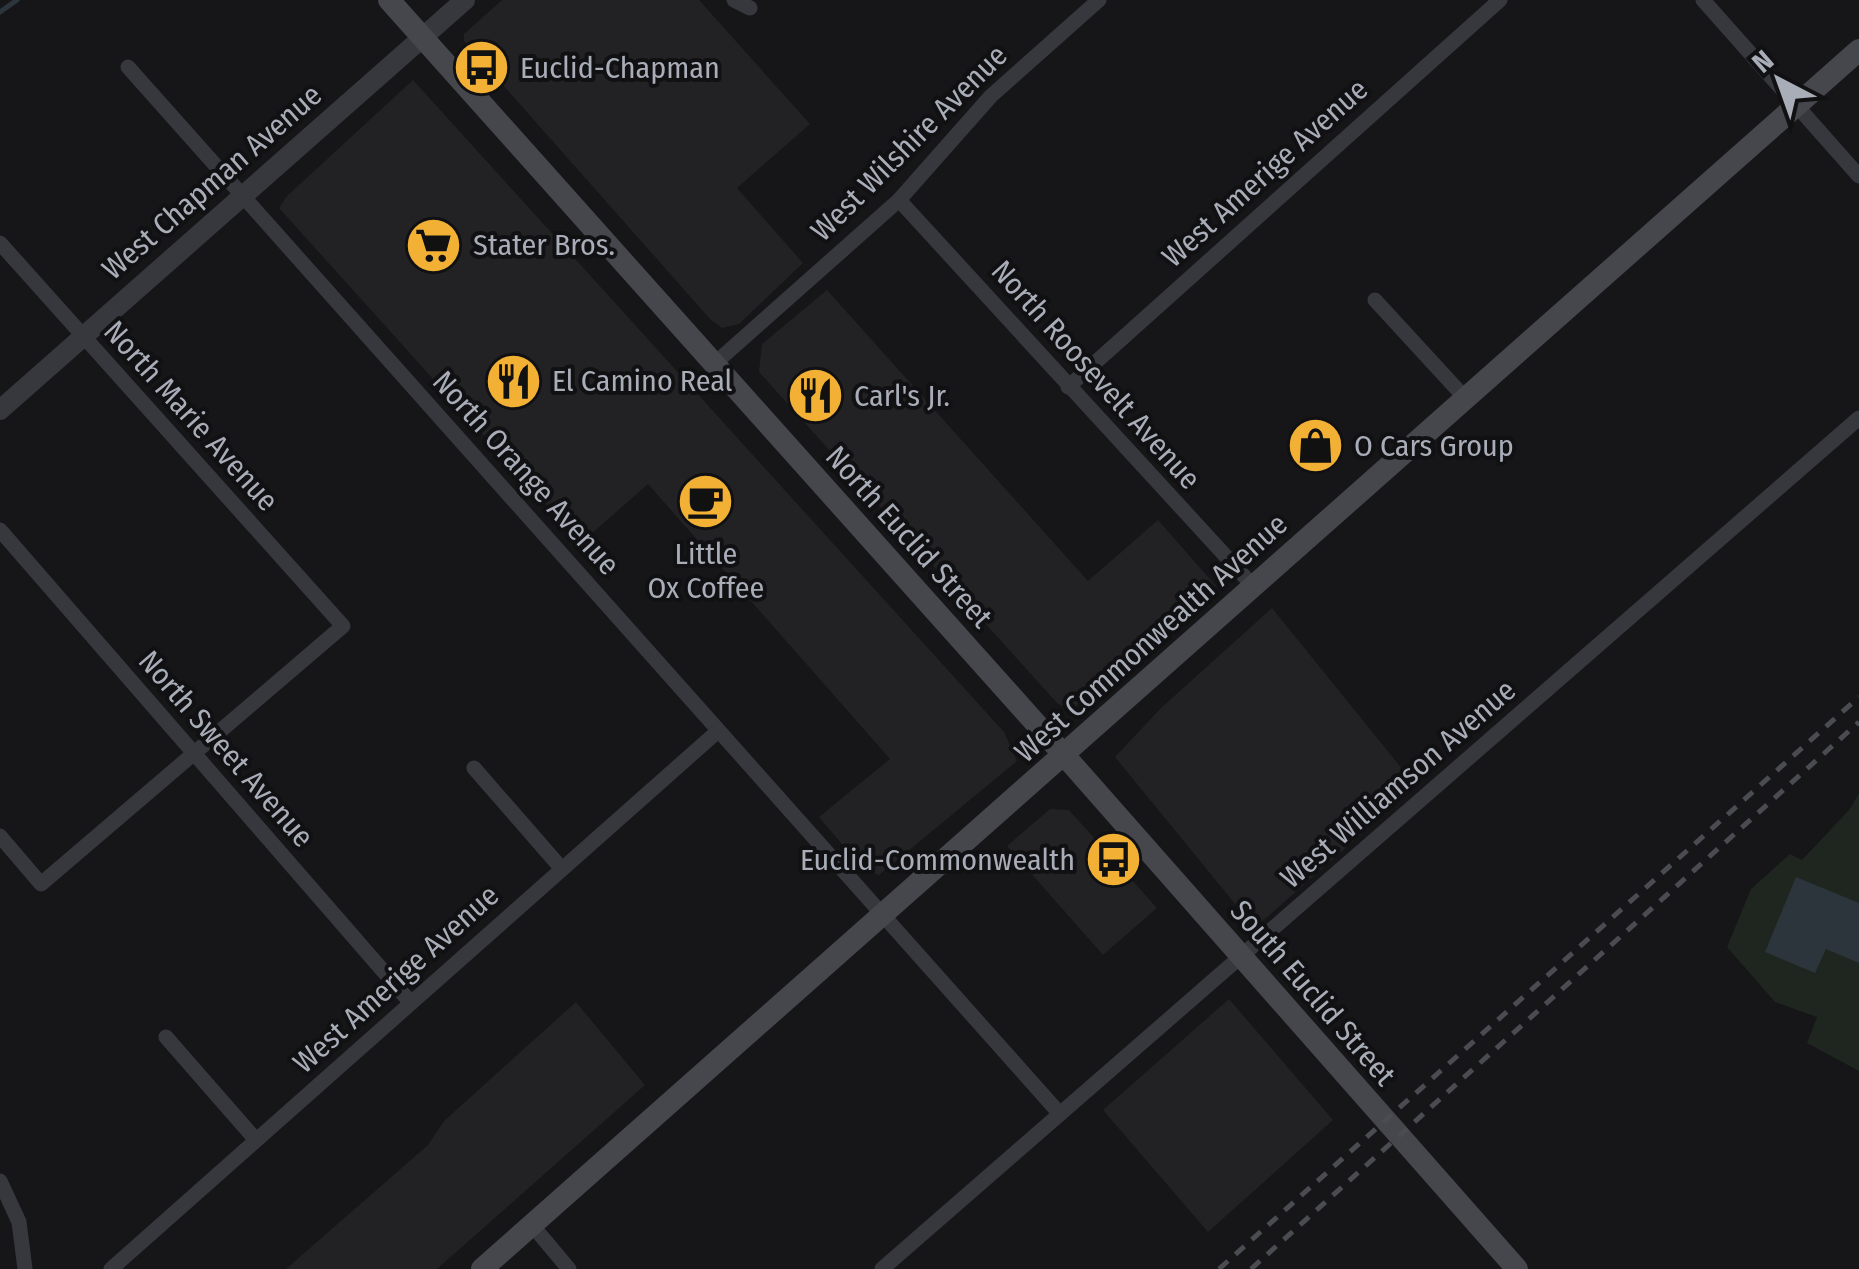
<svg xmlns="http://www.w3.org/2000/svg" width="1859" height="1269" font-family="'Fira Sans Condensed',sans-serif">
  <rect width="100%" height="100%" fill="#161618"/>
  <g fill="#222225">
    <path d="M502,0H699L810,124L737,188L803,263L739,324L722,328L710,319L464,41V34Z"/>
    <path d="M413,80L1004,732L1017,761L879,875L864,870L819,817L890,759L648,484L581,543L279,208L287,196Z"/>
    <path d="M827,290L1088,581L1158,520L1216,586L1210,594L1076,706L1068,710L1057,703L759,372L762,344Z"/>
    <path d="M1272,608L1416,786L1258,925L1245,916L1115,757L1161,708Z"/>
    <path d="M1050,809L1069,810L1157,908L1103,955L1007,846Z"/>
    <path d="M1229,999L1333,1120L1208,1232L1103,1110Z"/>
    <path d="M576,1002L645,1085L437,1269H286L428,1145L444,1121Z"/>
  </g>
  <path fill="#1e261f" d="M1859,793V1071L1807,1043L1817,1017L1775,1002L1727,947L1751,889L1790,854L1802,860L1850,809Z"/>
  <path fill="#2c353c" d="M1796,877L1859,903V963L1826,949L1815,973L1765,952Z"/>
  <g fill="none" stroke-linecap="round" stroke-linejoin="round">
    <path stroke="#2c353c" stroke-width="5" d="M0,12L17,0"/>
    <g stroke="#37383d" stroke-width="15">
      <path d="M734,0L750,8"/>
      <path d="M1703,0L1859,176"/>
      <path d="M128,67L1060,1114"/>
      <path d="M899,200L1254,587"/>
      <path d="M0,243L343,626L41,884L0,836"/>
      <path d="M1375,300L1466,399"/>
      <path d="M713,365L899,200L991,96L1099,0"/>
      <path d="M1068,387L1500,0"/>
      <path d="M0,530L411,1003"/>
      <path d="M474,768L562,869"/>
      <path d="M166,1037L256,1140"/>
      <path d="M0,1181L19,1222L25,1269"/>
      <path d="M532,1225L569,1269"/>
      <path d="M111,1269L718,731"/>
      <path d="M882,1269L1859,418"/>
    </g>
    <path stroke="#37383d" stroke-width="20" d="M0,410L465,0"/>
    <g stroke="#45474d" stroke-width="22">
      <path d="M389,0L1064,755L1517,1269"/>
      <path d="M482,1269L1859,50"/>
    </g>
    <g stroke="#4a4c52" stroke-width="5" stroke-dasharray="12 10" stroke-linecap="butt">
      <path d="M1219,1269L1859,697"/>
      <path d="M1251,1269L1859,722"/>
    </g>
  </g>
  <defs>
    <symbol id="bus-disc" viewBox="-11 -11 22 22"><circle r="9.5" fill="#f2b134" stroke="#111113"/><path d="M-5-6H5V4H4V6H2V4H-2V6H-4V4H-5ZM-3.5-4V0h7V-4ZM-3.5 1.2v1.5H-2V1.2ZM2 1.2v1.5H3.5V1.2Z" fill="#111"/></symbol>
    <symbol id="supermarket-disc" viewBox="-11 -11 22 22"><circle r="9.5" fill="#f2b134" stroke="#111113"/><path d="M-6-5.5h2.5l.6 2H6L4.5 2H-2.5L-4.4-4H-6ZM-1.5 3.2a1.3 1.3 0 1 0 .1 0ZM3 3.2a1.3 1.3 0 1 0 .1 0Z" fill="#111"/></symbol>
    <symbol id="restaurant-disc" viewBox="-11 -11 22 22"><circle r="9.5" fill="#f2b134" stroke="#111113"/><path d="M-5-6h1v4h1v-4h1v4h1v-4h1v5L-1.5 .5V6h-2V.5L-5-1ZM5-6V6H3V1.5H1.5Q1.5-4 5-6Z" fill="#111"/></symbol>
    <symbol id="shop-disc" viewBox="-11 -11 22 22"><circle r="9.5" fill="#f2b134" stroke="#111113"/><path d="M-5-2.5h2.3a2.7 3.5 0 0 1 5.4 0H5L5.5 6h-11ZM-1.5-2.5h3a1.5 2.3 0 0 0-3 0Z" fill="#111"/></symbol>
    <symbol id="cafe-disc" viewBox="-11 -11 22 22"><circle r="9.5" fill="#f2b134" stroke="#111113"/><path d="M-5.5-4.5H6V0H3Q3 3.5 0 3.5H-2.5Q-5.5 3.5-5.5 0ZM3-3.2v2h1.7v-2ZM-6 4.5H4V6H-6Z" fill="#111"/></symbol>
  </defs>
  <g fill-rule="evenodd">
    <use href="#bus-disc" x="450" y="36" width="63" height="63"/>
    <use href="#supermarket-disc" x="402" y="214" width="63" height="63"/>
    <use href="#restaurant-disc" x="482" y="350" width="63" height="63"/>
    <use href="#restaurant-disc" x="784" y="364" width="63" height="63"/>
    <use href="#shop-disc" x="1284" y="414" width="63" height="63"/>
    <use href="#cafe-disc" x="674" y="470" width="63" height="63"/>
    <use href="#bus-disc" x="1082" y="828" width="63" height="63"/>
  </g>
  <g text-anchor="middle" stroke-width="8" stroke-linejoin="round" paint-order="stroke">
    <g font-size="30" fill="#a8adb8" stroke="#111113" text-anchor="start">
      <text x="520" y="78">Euclid-Chapman</text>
      <text x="473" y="255">Stater Bros.</text>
      <text x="552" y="391">El Camino Real</text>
      <text x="854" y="406">Carl's Jr.</text>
      <text x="1354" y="456">O Cars Group</text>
      <text x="706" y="564" text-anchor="middle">Little<tspan x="706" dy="34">Ox Coffee</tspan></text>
      <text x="1075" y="870" text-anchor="end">Euclid-Commonwealth</text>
    </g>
    <g font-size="30" fill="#a8adb8" stroke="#111113">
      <text transform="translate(909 143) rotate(-45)" y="10">West Wilshire Avenue</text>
      <text transform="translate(1265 173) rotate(-42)" y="10">West Amerige Avenue</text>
      <text transform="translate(212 182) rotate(-41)" y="10">West Chapman Avenue</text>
      <text transform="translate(1096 375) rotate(48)" y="10">North Roosevelt Avenue</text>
      <text transform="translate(191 416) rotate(48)" y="10">North Marie Avenue</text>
      <text transform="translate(526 473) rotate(48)" y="10">North Orange Avenue</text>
      <text transform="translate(909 537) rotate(48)" y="10">North Euclid Street</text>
      <text transform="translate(1151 638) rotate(-42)" y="10">West Commonwealth Avenue</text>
      <text transform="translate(226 749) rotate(49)" y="10">North Sweet Avenue</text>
      <text transform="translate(1398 784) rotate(-41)" y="10">West Williamson Avenue</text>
      <text transform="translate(396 979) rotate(-42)" y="10">West Amerige Avenue</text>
      <text transform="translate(1313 993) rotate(49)" y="10">South Euclid Street</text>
    </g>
  </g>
  <g transform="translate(1779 80) rotate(319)" stroke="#111113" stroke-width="8" paint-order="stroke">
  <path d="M0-8L18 38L0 25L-18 38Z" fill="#a8adb8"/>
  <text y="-15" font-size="28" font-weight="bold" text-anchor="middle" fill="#a8adb8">N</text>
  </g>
</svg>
